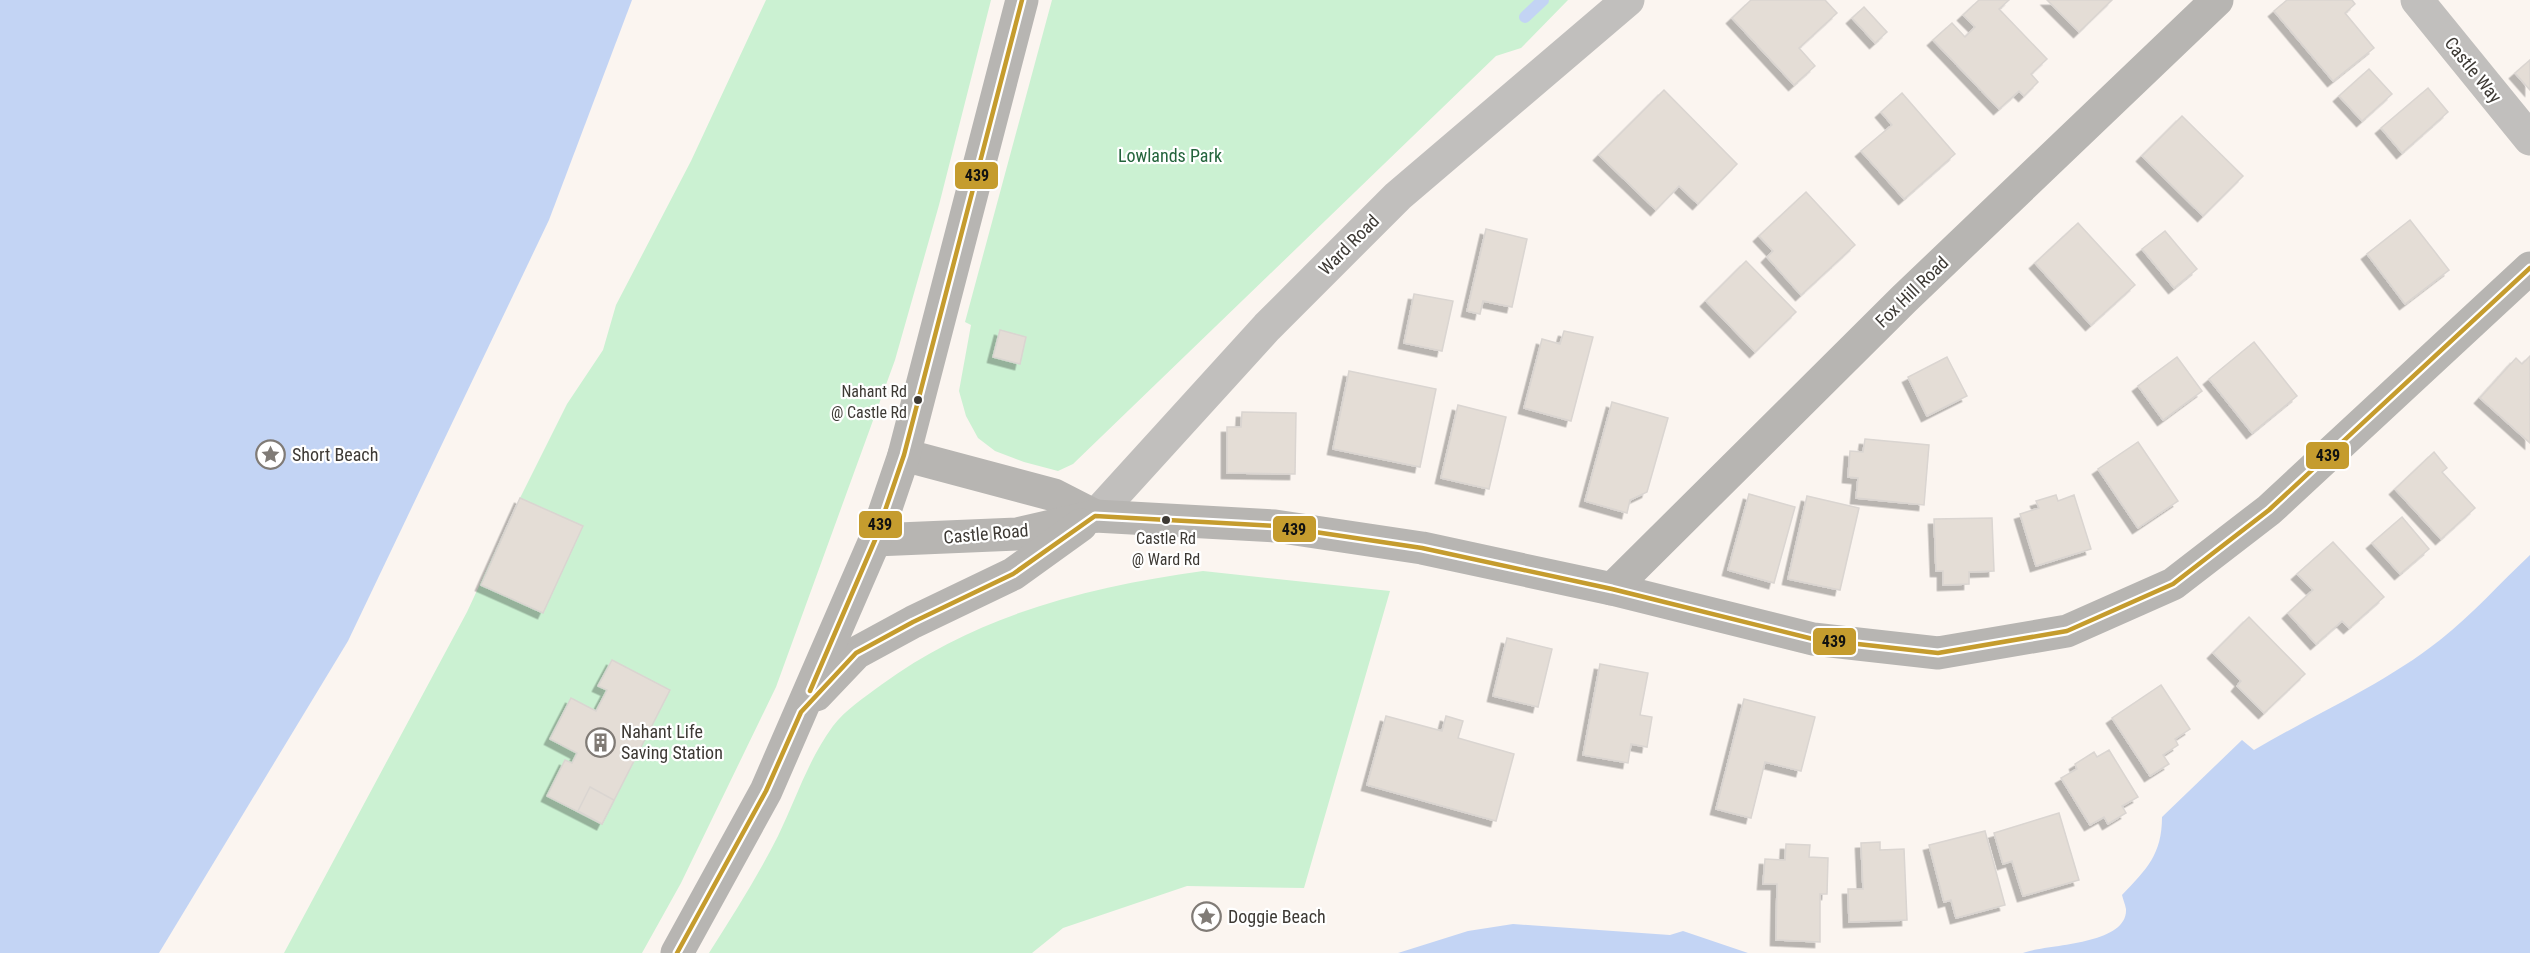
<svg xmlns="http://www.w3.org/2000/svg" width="2530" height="953" font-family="'Roboto Condensed',sans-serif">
  <defs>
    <filter id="shadow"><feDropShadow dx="-5.5" dy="5.5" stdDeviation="0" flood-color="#0004"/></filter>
  </defs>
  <rect width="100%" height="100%" fill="#fbf5f0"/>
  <g fill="#cbf1d2">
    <path d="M766,0H991L939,205L895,360L776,687L681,883L642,953H284L467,612L520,498L567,404L603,350L616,305L691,161Z"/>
    <path d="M1052,0H1568L1521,48L1496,56L1073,464L1058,471L1024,462L995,451L978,438L966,416L959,391L971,325L965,322Z"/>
    <path d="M1203,571L1390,591L1304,888L1187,886L1063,928L1032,953H709C733,915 758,876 778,836C796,799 808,760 833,726C845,710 865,697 881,685C976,615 1088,587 1203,571Z"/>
  </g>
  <g fill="#c3d4f4">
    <path d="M0,0H632L549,220L348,641L159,953H0Z"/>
    <path d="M2530,555V953H2023C2045,944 2128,946 2126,909C2125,904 2123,899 2122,895C2147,869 2162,854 2162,817L2242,740L2254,750C2315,714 2383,685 2440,640C2472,615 2500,583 2530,555Z"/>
    <path d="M1513,924L1670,935L1683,931L1748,953H1398L1468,931Z"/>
  </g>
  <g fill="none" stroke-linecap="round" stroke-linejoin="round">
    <path stroke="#c3d4f4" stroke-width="12" d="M1525,17L1543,0"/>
  </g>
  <g fill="#e4ddd6" stroke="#dad5d1" stroke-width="1.5" filter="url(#shadow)">
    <path d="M1751,0H1825L1837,13L1799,48L1815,66L1794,85L1732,18Z"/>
    <path d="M1979,0H2009L1999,9L2047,59L2031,74L2038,82L2024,96L2019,91L1999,109L1933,40L1952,23L1965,37L1975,27L1963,15Z"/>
    <path d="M2047,0H2112L2079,32Z"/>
    <path d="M2287,0H2352L2355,4L2345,13L2374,48L2333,81L2274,11Z"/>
    <path d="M1864,7L1887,32L1875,43L1852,18Z"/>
    <path d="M2530,60V90L2515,73Z"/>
    <path d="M2369,69L2392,94L2362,121L2339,96Z"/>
    <path d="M2428,88L2448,112L2402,153L2381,128Z"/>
    <path d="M1664,90L1737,164L1698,204L1679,186L1656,210L1599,155Z"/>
    <path d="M1902,93L1955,154L1904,199L1861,151L1892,125L1881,112Z"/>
    <path d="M2182,116L2243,176L2203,216L2142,156Z"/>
    <path d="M1806,192L1855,245L1801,295L1767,257L1773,251L1759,236Z"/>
    <path d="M2410,220L2449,270L2405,304L2367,254Z"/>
    <path d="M2078,223L2135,285L2091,325L2035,263Z"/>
    <path d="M1486,229L1527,239L1512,307L1483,301L1480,314L1467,311Z"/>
    <path d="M2165,231L2197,269L2174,288L2142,249Z"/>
    <path d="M1746,261L1796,312L1755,352L1706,301Z"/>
    <path d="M1414,294L1453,301L1442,351L1404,343Z"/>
    <path d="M1000,330L1026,337L1020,364L993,357Z"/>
    <path d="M1564,331L1593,337L1571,421L1524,408L1542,339L1560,344Z"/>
    <path d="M2254,342L2297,396L2252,433L2209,379Z"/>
    <path d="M2530,356V443L2480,398L2516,358L2522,364Z"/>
    <path d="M1947,357L1967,396L1927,416L1908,377Z"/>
    <path d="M2177,357L2202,391L2163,420L2138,386Z"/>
    <path d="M1349,371L1436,389L1420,467L1333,449Z"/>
    <path d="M1612,402L1668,418L1647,492L1630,500L1627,513L1585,501Z"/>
    <path d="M1458,405L1506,417L1489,489L1441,478Z"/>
    <path d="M1242,412L1296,413L1295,474L1227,473V427H1241Z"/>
    <path d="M1865,439L1929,445L1924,505L1856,498L1858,478L1848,477L1850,451L1863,452Z"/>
    <path d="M2138,442L2178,501L2138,528L2098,469Z"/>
    <path d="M2434,452L2447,468L2442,472L2475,508L2441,539L2395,489Z"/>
    <path d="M1749,494L1795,507L1774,583L1728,570Z"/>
    <path d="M2056,495L2058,501L2074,495L2091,549L2036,566L2020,514L2039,508L2036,501Z"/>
    <path d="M1807,496L1859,508L1840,590L1788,579Z"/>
    <path d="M520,498L583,526L543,613L481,585Z"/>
    <path d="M2402,517L2429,549L2400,574L2372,543Z"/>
    <path d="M1992,518L1994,571L1969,572V584L1943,585V571H1936L1934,519Z"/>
    <path d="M2333,542L2384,597L2349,628L2342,621L2316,644L2288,613L2313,590L2297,574Z"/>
    <path d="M2249,617L2305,674L2264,713L2237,686L2241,681L2213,653Z"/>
    <path d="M1507,638L1552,649L1538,707L1493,696Z"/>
    <path d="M612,660L670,690L602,824L547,796L565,760L572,763L577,753L550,739L571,698L596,711L607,690L598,686Z"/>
    <path d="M1600,664L1648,673L1640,715L1652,717L1647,747L1631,744L1628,763L1583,755Z"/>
    <path d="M2161,685L2190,729L2175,739L2178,745L2163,755L2169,764L2150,776L2112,718Z"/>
    <path d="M1744,699L1815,717L1801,771L1765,762L1751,818L1716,809Z"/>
    <path d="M1386,716L1442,731L1446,716L1463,721L1458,738L1514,754L1496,821L1367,785Z"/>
    <path d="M2109,750L2138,797L2122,806L2126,813L2108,824L2104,817L2090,825L2061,778L2077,769L2075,764L2094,752L2097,757Z"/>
    <path d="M590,787L614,800L602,824L578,811Z"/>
    <path d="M2059,813L2079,880L2023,896L2012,861L2003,864L1994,833Z"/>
    <path d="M1985,831L2005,905L1956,918L1951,900L1944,902L1929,845Z"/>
    <path d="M1880,842V850L1904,849L1907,920L1849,922L1848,889H1863L1861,843Z"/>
    <path d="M1786,844L1810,845L1809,857L1828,858L1827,894H1820V942L1776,940L1777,884H1763L1765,859L1785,860Z"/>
  </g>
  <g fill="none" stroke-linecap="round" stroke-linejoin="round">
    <g stroke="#c1bfbd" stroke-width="33">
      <path d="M2417,0L2530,139"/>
      <path d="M1095,516L1267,327L1398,196L1628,0"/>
    </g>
    <g stroke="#b7b5b2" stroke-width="33">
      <path d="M904,455L1054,495L1095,516"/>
      <path d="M875,540L1017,534L1095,516L1275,526L1422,548L1612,589L1813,639L1938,653L2067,631L2173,584L2269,510L2530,268"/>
      <path d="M1612,589L1904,299L2217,0"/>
      <path d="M816,695L856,653L913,622L1013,574L1081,525"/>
      <path d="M677,953L766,791L875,540L904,455L1022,0"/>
    </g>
    <defs>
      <g id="bus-1">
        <path d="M810,691L875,540L904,455L1022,0"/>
        <path d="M677,953L766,791L801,712L856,653L913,622L1013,574L1095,516L1275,526L1422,548L1612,589L1813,639L1938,653L2067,631L2173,584L2269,510L2530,268"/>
      </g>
    </defs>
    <use href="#bus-1" stroke="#fff" stroke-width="9"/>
    <use href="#bus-1" stroke="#c59c2e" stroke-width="4.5"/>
  </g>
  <defs>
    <symbol id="sight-ring" viewBox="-11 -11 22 22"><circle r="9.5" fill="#fff" stroke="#807b76" stroke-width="1.5"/><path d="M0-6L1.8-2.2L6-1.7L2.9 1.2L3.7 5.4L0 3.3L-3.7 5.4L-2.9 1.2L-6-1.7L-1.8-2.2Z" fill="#807b76"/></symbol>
    <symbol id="building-ring" viewBox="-11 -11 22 22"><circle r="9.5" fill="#fff" stroke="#807b76" stroke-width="1.5"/><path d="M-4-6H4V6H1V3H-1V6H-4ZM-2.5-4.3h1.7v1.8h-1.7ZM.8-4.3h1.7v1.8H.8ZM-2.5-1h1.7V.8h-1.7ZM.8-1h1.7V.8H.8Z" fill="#807b76"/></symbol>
  </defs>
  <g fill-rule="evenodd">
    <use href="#sight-ring" x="254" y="438" width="33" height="33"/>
    <use href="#building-ring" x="584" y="726" width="33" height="33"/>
    <use href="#sight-ring" x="1190" y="900" width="33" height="33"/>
  </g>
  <g fill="#3d3934" stroke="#fff" stroke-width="2">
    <circle cx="918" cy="400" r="5"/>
    <circle cx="1166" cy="520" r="5"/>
  </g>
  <g text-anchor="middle" stroke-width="4.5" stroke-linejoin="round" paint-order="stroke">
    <g font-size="16" fill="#3d3934" stroke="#fff" text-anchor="end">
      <text x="907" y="397">Nahant Rd<tspan x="907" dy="21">@ Castle Rd</tspan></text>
      <text x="1166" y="544" text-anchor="middle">Castle Rd<tspan x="1166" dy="21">@ Ward Rd</tspan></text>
    </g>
    <g font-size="18" fill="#3d3934" stroke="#fff">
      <text transform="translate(2473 70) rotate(51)" y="6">Castle Way</text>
      <text transform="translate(1349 245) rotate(-45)" y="6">Ward Road</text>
      <text transform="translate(1912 292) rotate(-44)" y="6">Fox Hill Road</text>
      <text transform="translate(986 534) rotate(-5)" y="6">Castle Road</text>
    </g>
    <g font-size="18" fill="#24643c" stroke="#fff">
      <text x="1170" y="162">Lowlands Park</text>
    </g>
    <g font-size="18" fill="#3d3934" stroke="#fff" text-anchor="start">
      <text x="292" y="461">Short Beach</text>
      <text x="621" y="738">Nahant Life<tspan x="621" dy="21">Saving Station</tspan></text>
      <text x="1228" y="923">Doggie Beach</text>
    </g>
  </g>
  <g stroke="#fff" stroke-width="2">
    <rect x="954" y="161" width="45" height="29" rx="6" fill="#c59c2e"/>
    <rect x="2305" y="441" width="45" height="29" rx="6" fill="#c59c2e"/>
    <rect x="858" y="510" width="45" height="29" rx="6" fill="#c59c2e"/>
    <rect x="1272" y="515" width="45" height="28" rx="6" fill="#c59c2e"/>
    <rect x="1812" y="627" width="45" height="29" rx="6" fill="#c59c2e"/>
  </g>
  <g font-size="16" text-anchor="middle" font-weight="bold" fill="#111">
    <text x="977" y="181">439</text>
    <text x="2328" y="461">439</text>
    <text x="880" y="530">439</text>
    <text x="1294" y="535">439</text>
    <text x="1834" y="647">439</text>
  </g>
</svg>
